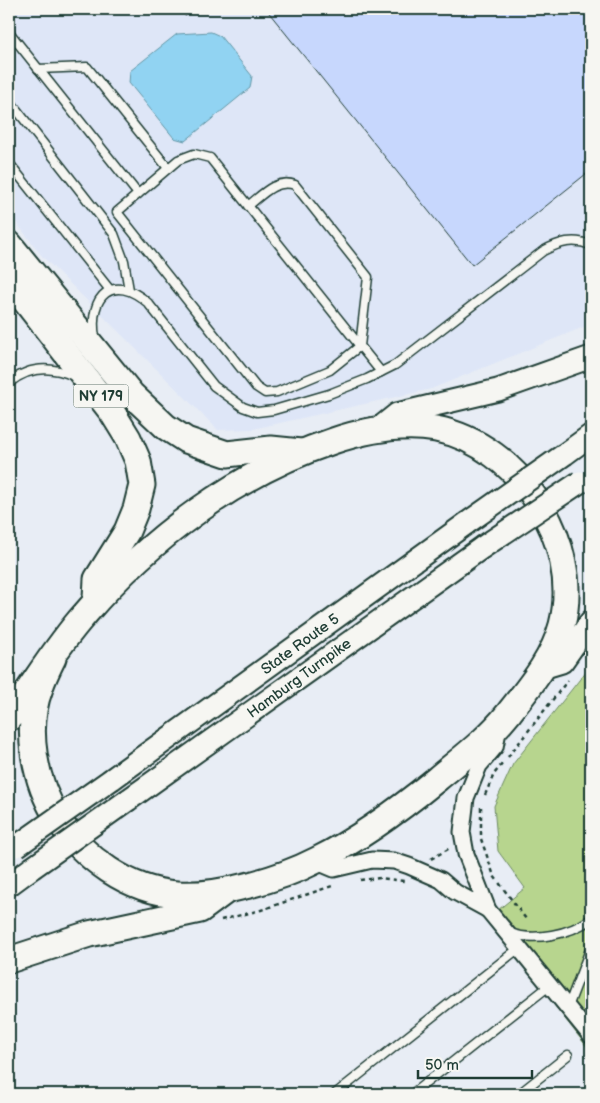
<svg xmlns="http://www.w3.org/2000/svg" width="600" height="1103" font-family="'Balsamiq Sans',sans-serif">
  <rect width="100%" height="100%" fill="#e8edf5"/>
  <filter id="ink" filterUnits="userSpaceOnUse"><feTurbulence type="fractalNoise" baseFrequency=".02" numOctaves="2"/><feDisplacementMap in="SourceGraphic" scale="10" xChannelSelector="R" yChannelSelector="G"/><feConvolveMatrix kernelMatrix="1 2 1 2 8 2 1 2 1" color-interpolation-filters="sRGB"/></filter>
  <g filter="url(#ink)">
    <path fill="#dee6f7" d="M9,9H591V324L431,389L253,429L218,430L42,256L9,213Z"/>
    <path fill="#b7d58e" stroke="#6b8961" d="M591,665V1052L487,919L525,888L498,851L494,806L513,764Z"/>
    <path fill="#91d3f2" stroke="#6397a6" d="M211,32L220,36L252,76L250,88L185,141L174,138L129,83L130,71L177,34Z"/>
    <path fill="#c7d7fd" stroke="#1f3d34" d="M266,9H591V170L472,265Z"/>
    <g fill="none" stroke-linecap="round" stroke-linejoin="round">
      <defs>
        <g id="service">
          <path d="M9,32L138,194"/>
          <path d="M38,69L87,67L168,168"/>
          <path d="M9,100L114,234L124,261L129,290"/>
          <path d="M9,163L110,290"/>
          <path d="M248,206C262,195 276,178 295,185L368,277L360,346L330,370L277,392L265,393L256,387L117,212L178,160L194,154L210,158L360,346L381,372"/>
          <path d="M95,337C88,296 113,272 148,303L214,386L243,407L257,412L274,410L329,394L367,379L395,365L543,251C560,242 573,238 591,245"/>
          <path d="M9,383C29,366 51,366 74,376"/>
          <path d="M510,933C535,942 570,934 591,919"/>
          <path d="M568,1007L591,947"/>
          <path d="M335,1094L519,948"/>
          <path d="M412,1094L549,986"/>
          <path d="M519,1094L568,1055"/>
        </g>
        <g id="minor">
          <path d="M499,726L495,747L479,766L466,798L462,832L466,854L488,910L591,1036"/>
          <path d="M315,861L334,869L372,860L394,861L409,866L441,880L455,892L488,910"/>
        </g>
        <g id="secondary">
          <path d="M377,430L397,414L498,390L591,357"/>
          <path d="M565,454L591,435"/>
          <path d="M542,668L562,662L591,621"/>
          <path d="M112,779L467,523"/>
          <path d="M128,800L483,547"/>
          <path d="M9,885L32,868"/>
        </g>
        <g id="trunk">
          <path d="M9,244L131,394L166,427L186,440L227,454L271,449L301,452"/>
          <path d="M9,280L112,412L128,438L138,461L142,485L136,509L127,531L97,579L96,598"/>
          <path d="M9,718C34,684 57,645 85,614C150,538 237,473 333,441C366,430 402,423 436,429C519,445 583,543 562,625C553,659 529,687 508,714C488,739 461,759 437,779C399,810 360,839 317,860C280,879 218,897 177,894C129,891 83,858 58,819C35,782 24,730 40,688C43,678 48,668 53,658"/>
          <path d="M9,960L89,934L200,910L227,890"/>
        </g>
      </defs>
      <use href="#service" stroke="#1f3d34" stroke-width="11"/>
      <use href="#minor" stroke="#1f3d34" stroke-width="19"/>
      <use href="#secondary" stroke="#1f3d34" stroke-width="25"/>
      <use href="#trunk" stroke="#1f3d34" stroke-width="29"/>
      <g stroke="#1f3d34" stroke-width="2.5" stroke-dasharray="4 4" stroke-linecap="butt">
        <path d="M508,757L568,680"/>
        <path d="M485,795L494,774L503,763"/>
        <path d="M481,807V839L494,876L526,919"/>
        <path d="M431,859L450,848"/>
        <path d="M360,880L380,878L404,881"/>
        <path d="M221,920L261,910L335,885"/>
      </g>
      <use href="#service" stroke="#f6f6f2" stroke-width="8"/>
      <use href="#minor" stroke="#f6f6f2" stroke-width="15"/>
      <use href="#secondary" stroke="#f6f6f2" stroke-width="21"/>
      <use href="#trunk" stroke="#f6f6f2" stroke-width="25"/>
      <path stroke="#1f3d34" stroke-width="4" stroke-dasharray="8 4" stroke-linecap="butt" d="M182,9L188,17"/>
      <defs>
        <g id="secondary-bridge">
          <path d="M467,523L565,454"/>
          <path d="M483,547L580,482"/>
          <path d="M17,846L112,779"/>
          <path d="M32,868L128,800"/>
        </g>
      </defs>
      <use href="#secondary-bridge" stroke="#1f3d34" stroke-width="25" stroke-linecap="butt"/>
      <use href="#secondary-bridge" stroke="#f6f6f2" stroke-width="21"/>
    </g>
  </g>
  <g text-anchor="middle" stroke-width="4" stroke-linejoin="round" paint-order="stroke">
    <rect fill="#f6f6f2" stroke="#60746d" stroke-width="1" x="73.5" y="384.5" width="55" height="23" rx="4"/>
    <g font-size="14" font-weight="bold" fill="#1f3d34">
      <text x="101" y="401">NY 179</text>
    </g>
    <g font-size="15" fill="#1f3d34" stroke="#f6f6f2">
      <text transform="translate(300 644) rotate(-36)" y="5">State Route 5</text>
      <text transform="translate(299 678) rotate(-36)" y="5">Hamburg Turnpike</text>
    </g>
  </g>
  <rect width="600" height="1103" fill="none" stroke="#f6f6f2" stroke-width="30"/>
  <rect x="15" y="15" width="570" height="1073" fill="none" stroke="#1f3d34" stroke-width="2" filter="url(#ink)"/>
  <path d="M418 1070v8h114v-8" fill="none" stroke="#1f3d34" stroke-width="2.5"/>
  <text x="425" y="1070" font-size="15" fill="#1f3d34" stroke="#f6f6f2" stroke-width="4" paint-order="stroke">50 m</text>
</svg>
